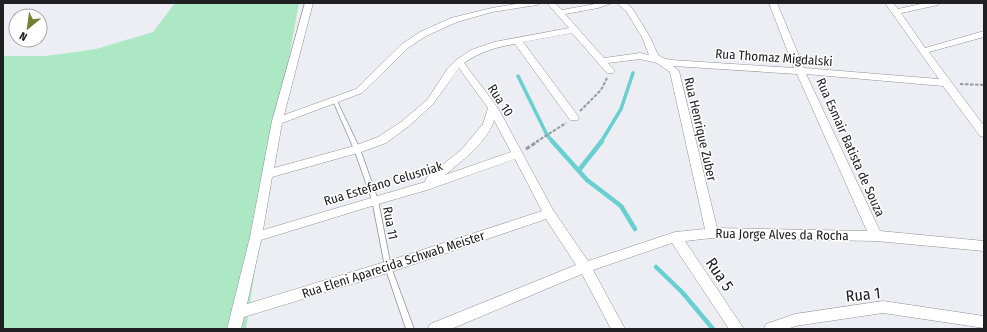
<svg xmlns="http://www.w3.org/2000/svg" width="987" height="332" font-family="'Fira Sans Condensed',sans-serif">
  <rect width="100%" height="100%" fill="#ededf4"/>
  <path fill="#ade8c4" d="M175,3H299L278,117L246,329H3V56H45L69,53L96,49L153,32Z"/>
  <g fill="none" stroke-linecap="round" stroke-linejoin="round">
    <g stroke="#69d0d2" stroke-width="3.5">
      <path d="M518,76L547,135L553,142"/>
      <path d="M601,142L621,109L633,73"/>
    </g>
    <g stroke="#69d0d2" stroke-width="4.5">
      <path d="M552,141L587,180L621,206L635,229"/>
      <path d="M579,170L602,141"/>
      <path d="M656,267L682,292L713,329"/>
    </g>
    <defs>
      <path id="service" d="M335,99L337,101L360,149L378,200L391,267L414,329H406L385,267L372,200L354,149L333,101Z"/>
      <g id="minor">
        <path d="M305,3H313L284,115L356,89L402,44L420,32L451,18L492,8L522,3H541L537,5L492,12L457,22L426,36L408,48L362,93L282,123L274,168L354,146L378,137L401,122L427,100L448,68L456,60L471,50L494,42L569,28L547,3H555L562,10L600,3H612L598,8L565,14L604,58L640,53L649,55L642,37L626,11L617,3H626L632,8L650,37L658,55L663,58L671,60L794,68L769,3H777L804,68L939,79L885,3H893L898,9L925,3H939L938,5L901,13L925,48L984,31V37L929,52L984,126V137L980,136L943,86L806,74L880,231L984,241V251L876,241L712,238L685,241L744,329H729L672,243L593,270L625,329H611L582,274L451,329H428L430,324L576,265L546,219L388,273L244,317L241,329H227L250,237L272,121ZM572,33L607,73H613L615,71L608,63L640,59L657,63L670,72L705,229L675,232L588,261L553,210L498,108L464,63C480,52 496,47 515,44L570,120H578L579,118L578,116L523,42ZM673,66L797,74L867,231L717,228L679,71ZM459,68L488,108L483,124L461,150L426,178L425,182L263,230L272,177L361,152L386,143L409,126L433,104ZM494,120L511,152L445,175C461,162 489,140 494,120ZM515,159L542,211L388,261L247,304L261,240L375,205L427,190Z"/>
        <path d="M883,301L984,316V328L883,313L795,326L788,329H764L766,324L795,314Z"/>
      </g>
    </defs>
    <use href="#service" stroke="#919197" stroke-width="1.5"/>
    <use href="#minor" stroke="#919197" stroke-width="1"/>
    <g stroke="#98989d" stroke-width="2" stroke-dasharray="3.5 1.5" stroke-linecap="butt">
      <path d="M960,84L984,85"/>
      <path d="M580,111L601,90L607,78"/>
      <path d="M536,142L566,123"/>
    </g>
    <path stroke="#98989d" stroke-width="3" stroke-dasharray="4.5 2" stroke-linecap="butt" d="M526,149L538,141"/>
    <use href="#service" fill="#fff" fill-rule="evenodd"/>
    <use href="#minor" fill="#fff" fill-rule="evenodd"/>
  </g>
  <g text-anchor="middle" stroke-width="3" stroke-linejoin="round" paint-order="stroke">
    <g font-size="13" fill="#202022" stroke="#fff">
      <text transform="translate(774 57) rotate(4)" y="5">Rua Thomaz Migdalski</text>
      <text transform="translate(501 100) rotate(57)" y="5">Rua 10</text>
      <text transform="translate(701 129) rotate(77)" y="5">Rua Henrique Zuber</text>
      <text transform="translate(851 147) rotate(66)" y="5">Rua Esmair Batista de Souza</text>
      <text transform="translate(383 183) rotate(-17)" y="5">Rua Estefano Celusniak</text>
      <text transform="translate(391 223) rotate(79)" y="5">Rua 11</text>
      <text transform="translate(782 234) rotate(1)" y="5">Rua Jorge Alves da Rocha</text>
      <text transform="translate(393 264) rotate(-18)" y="5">Rua Eleni Aparecida Schwab Meister</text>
    </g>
    <g font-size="16" fill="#202022" stroke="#fff">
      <text transform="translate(720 274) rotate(56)" y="6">Rua 5</text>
      <text transform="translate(863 294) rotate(-6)" y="6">Rua 1</text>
    </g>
  </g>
  <rect width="987" height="332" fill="none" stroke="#202022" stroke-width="8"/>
  <g transform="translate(28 28) rotate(209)"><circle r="19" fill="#ffffff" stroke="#a6a6a7"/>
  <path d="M0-3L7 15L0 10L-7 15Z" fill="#728130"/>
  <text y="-6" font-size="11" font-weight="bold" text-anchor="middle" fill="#202022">N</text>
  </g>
</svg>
